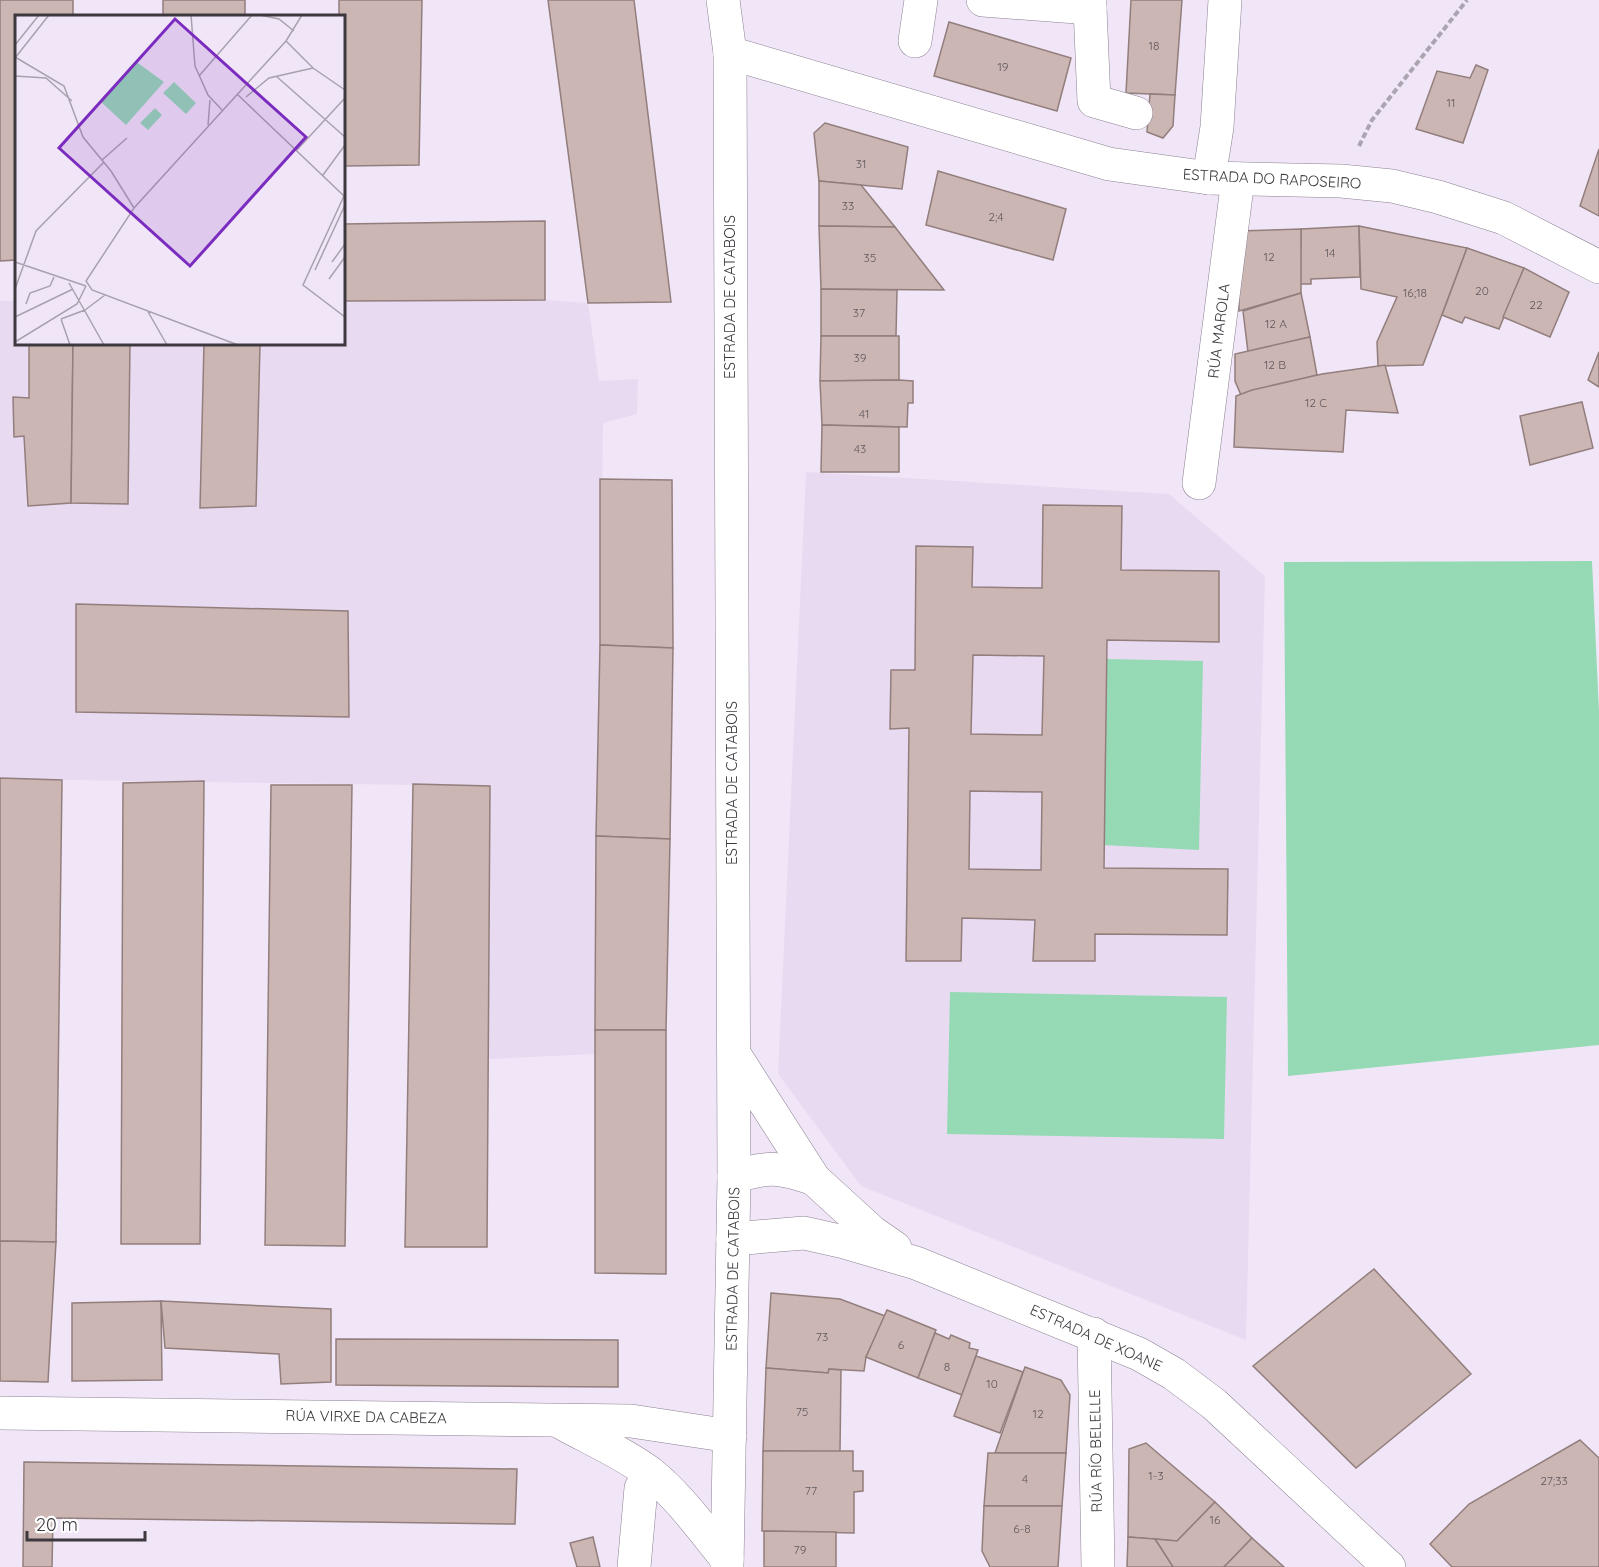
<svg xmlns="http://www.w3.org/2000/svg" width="1599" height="1567" font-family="Quicksand,sans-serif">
  <rect width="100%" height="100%" fill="#f1e6f7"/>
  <g fill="#e8daf1">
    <path d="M545,300L588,303L599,381L638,379L637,414L603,423L595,1054L488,1059L489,786L0,779V301H16V344H344V301Z"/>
    <path d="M806,472L1169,494L1265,576L1246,1340L861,1186L778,1074Z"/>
  </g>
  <g fill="#95dab5">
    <path d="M1592,561L1599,712V1045L1288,1076L1284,562Z"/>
    <path d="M1107,659L1203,661L1199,850L1104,845Z"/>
    <path d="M950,992L1227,997L1224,1139L947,1134Z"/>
  </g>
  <g fill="#cbb6b3" stroke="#927e7c" stroke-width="1.5" fill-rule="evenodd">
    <path d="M0,0H73V16H16V260L0,261Z"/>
    <rect x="163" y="0" width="82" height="16"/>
    <path d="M339,0H422L419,165L344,166V16H339Z"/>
    <path d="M548,0H634L671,302L588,303Z"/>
    <path d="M1131,0H1182L1175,95L1126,93Z"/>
    <path d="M949,22L1071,58L1057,111L934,76Z"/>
    <path d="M1476,65L1488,70L1463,143L1416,129L1437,71L1470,78Z"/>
    <path d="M1150,94L1175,95L1173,126L1163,138L1147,132Z"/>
    <path d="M825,123L908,147L902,189L819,181L814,133Z"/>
    <path d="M1599,149V216L1580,206Z"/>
    <path d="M938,171L1066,209L1053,260L926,225Z"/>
    <path d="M819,181L861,185L895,227L819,226Z"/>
    <path d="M545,221V300L344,301V224Z"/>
    <path d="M819,226L895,227L944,290L821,289Z"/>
    <path d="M1359,226L1360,277L1311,279V284H1300L1301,229Z"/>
    <path d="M1359,226L1467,248L1423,365L1378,366L1377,342L1397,297L1361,289Z"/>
    <path d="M1301,229V293L1239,311L1238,231Z"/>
    <path d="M1467,248L1524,268L1499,329L1465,317L1462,323L1442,315Z"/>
    <path d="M1524,268L1569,292L1550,337L1503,317Z"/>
    <path d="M821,289L897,290L896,336H821Z"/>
    <path d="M1301,293L1310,337L1248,352L1243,311Z"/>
    <path d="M821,336H899V380L820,381Z"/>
    <path d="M1310,337L1317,375L1241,395L1235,381V354Z"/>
    <path d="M29,344H73L71,503L28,506L24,436L14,437L13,397L29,398Z"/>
    <path d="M73,344H130L128,504L71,503Z"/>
    <path d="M204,344H260L256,506L200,508Z"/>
    <path d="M1599,352V387L1588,380Z"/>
    <path d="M1385,365L1398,413L1346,410L1343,452L1234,447L1236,396L1252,390L1322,374Z"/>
    <path d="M899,380L913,381V403H908L907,427L822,425L820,381Z"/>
    <path d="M1582,402L1593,448L1530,465L1520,416Z"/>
    <path d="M822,425L899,427V472H821Z"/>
    <path d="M600,479L672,480L673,648L600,645Z"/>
    <path d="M1043,505L1122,506L1121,570L1219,571V642L1107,640L1104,868L1228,869L1227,935L1095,934V961H1033L1035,920L962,918L961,961H906L909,728L890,729L891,670H915L916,546L973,547L972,587L1042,588ZM973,655L1044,656L1042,735L971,734ZM970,791L1042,792L1041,870L969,869Z"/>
    <path d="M76,604L348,611L349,717L76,712Z"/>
    <path d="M600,645L673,648L670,839L596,836Z"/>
    <path d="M0,778L62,780L56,1242L0,1241Z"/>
    <path d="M204,781L200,1244H121L123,783Z"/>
    <path d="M413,784L490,786L487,1247H405Z"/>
    <path d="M271,785H352L345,1246L265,1245Z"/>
    <path d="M596,836L670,839L666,1030H595Z"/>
    <path d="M595,1030H666V1274L595,1273Z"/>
    <path d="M0,1241L56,1242L48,1382L0,1381Z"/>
    <path d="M1374,1269L1471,1374L1356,1468L1253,1366Z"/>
    <path d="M771,1293L840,1299L885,1316L866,1357L864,1371L829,1369L828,1373L766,1368Z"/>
    <path d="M161,1301L162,1380L72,1381V1303Z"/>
    <path d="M161,1301L331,1309V1382L281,1384L279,1354L165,1348Z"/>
    <path d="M887,1310L936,1330L918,1378L866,1357Z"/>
    <path d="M935,1333L949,1339L951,1335L970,1343L969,1348L978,1350L962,1395L918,1378Z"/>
    <path d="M336,1339L618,1340V1387L336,1385Z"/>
    <path d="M976,1356L1023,1372L1000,1433L954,1416Z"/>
    <path d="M1025,1367L1061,1380L1070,1395L1066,1453H995Z"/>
    <path d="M766,1368L828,1373L829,1369L841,1370L840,1452L763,1451Z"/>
    <path d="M1580,1440L1599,1458V1567H1452L1430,1544L1469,1504Z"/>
    <path d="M1146,1443L1215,1502L1177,1541L1128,1537L1129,1449Z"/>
    <path d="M763,1451H853V1471H863V1491L854,1492V1533L762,1531Z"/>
    <path d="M988,1453H1066L1062,1506H984Z"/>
    <path d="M24,1462L517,1469L515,1524L53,1518L52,1567H23Z"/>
    <path d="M1215,1502L1252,1538L1224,1567H1173L1155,1539L1177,1541Z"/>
    <path d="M984,1506H1062L1058,1567H990L982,1551Z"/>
    <path d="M764,1531L836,1532V1567H764Z"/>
    <path d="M593,1537L600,1567H577L570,1543Z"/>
    <path d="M1128,1537L1155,1539L1173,1567H1127Z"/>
    <path d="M1252,1538L1284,1567H1224Z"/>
  </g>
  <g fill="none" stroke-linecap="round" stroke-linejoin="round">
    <defs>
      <g id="minor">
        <path d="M983,0L1090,8V0"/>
        <path d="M1090,8L1094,101L1136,113"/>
        <path d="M915,41L921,0"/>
        <path d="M730,53L1109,164L1209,178L1341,181L1392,186L1438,197L1504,218L1599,267"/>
        <path d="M1209,178L1217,127L1225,0"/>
        <path d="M1199,483L1238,179"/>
        <path d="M1094,1334L1098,1567"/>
        <path d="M0,1413L631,1421L730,1436"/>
        <path d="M562,1423C591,1439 623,1453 650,1473C679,1496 703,1530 727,1559"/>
        <path d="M634,1567L641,1488L651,1474"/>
      </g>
      <g id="major">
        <path d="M723,0L730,53L734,1177L727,1567"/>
        <path d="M734,1054L814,1179L872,1232L895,1248"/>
        <path d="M734,1177C769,1166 779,1167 814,1179"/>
        <path d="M733,1239L804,1233L844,1242L916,1263L1139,1354L1174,1374L1214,1404L1389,1567"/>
      </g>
    </defs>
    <use href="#minor" stroke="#8b8191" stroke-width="34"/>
    <use href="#major" stroke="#8b8191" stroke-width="34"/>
    <path stroke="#aca4b0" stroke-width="4" stroke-dasharray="6 3" stroke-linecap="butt" d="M1359,146L1372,120L1467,0"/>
    <use href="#minor" stroke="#fff" stroke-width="33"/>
    <use href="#major" stroke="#fff" stroke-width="33"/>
  </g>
  <g text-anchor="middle" stroke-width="6" stroke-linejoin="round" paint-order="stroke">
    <g font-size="12" fill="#60585c">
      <text x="1154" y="50">18</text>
      <text x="1003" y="71">19</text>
      <text x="1451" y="107">11</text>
      <text x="861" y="168">31</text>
      <text x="848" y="210">33</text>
      <text x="996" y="221">2;4</text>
      <text x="1330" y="257">14</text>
      <text x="1269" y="261">12</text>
      <text x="870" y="262">35</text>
      <text x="1482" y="295">20</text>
      <text x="1415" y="297">16;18</text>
      <text x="1536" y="309">22</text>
      <text x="859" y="317">37</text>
      <text x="1276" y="328">12 A</text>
      <text x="860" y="362">39</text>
      <text x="1275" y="369">12 B</text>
      <text x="1316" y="407">12 C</text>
      <text x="864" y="418">41</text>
      <text x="860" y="453">43</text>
      <text x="822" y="1341">73</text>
      <text x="901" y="1349">6</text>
      <text x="947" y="1371">8</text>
      <text x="992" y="1388">10</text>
      <text x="802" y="1416">75</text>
      <text x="1038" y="1418">12</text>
      <text x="1156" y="1480">1-3</text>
      <text x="1025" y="1483">4</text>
      <text x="1554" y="1485">27;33</text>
      <text x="811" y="1495">77</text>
      <text x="1215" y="1524">16</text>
      <text x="1022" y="1533">6-8</text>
      <text x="800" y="1554">79</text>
    </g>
    <g font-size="15" fill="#3d393f" stroke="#fff">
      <text transform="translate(1272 179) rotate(3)" y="5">ESTRADA DO RAPOSEIRO</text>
      <text transform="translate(730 297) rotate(-90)" y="5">ESTRADA DE CATABOIS</text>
      <text transform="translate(1219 331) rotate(-83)" y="5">RÚA MAROLA</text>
      <text transform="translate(732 783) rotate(-90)" y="5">ESTRADA DE CATABOIS</text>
      <text transform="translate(733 1269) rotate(-89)" y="5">ESTRADA DE CATABOIS</text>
      <text transform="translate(1096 1338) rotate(24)" y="5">ESTRADA DE XOANE</text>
      <text transform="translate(366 1417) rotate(1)" y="5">RÚA VIRXE DA CABEZA</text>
      <text transform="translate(1096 1451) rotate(-91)" y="5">RÚA RÍO BELELLE</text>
    </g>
  </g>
  <g transform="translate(15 15)">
    <rect width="330" height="330" fill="#f1e6f7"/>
    <path d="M120,46L149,67L111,110L86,87ZM159,67L181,88L171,99L148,78ZM140,93L147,100L133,115L125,108Z" fill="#95dab5"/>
    <path fill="none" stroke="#a9a1ad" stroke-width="1.5" d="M176,0L180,51L193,80L207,95M245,0L264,4L279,16M271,26L298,53L330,75M0,30L24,0M0,42L49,71L68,122L96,156L119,193M0,43L34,0M0,61L31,63L57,86M184,61L237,0M261,61L330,122M222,79L329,181L288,270L330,302M231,82L254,63L298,53M193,110L195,85M281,136L330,83M87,145L112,123M308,160L330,130M0,247L71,271M317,247L330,229M300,255L330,190M314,264L330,242M54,268L89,330M0,274L21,216L89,147M11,289L15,278L35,271L39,262M70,295L90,280M132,295L152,330M0,302L58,274M46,304L55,330M46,304L70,295M0,327L62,289L71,271M223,330L77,275L71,266L119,193L271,26L287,0"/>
    <path fill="#7b2cbf" fill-opacity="0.15" stroke="#7b2cbf" stroke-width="3" d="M160,4L291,122L175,251L44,133Z"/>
    <rect width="330" height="330" fill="none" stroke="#3d393f" stroke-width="3"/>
  </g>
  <path d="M27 1531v9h118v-9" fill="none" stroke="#3d393f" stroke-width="3"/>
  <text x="36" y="1531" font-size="18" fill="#3d393f" stroke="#ffffff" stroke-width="4.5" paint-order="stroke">20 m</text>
</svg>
